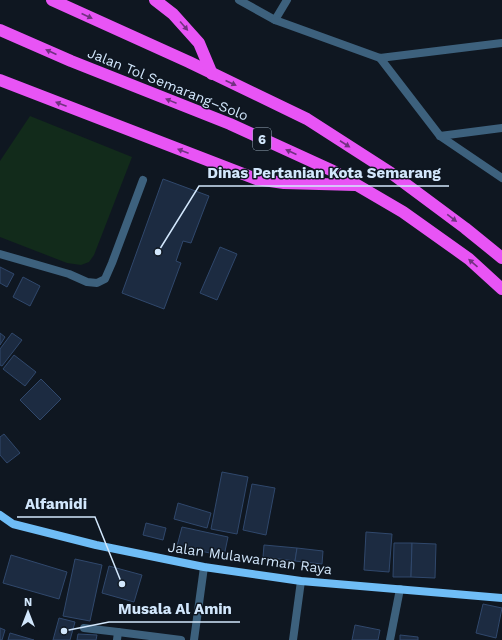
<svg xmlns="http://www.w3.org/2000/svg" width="502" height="640" font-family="'Work Sans',sans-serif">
  <rect width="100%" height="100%" fill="#0f1721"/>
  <path fill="#122b1b" d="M30,116L132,157L94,255L89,262L81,265L67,263L0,237V161Z"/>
  <g fill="#1c2b41" stroke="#30486c">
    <path d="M163,179L209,196L191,243L183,241L176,261L181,263L164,309L122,293Z"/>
    <path d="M220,247L237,254L217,300L200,293Z"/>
    <path d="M0,267L14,274L7,287L0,283Z"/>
    <path d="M23,277L40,286L30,306L13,297Z"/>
    <path d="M0,333L5,337L0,345Z"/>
    <path d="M12,333L22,340L2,366L0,365V349Z"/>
    <path d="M14,355L36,372L25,386L3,369Z"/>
    <path d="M41,379L61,399L40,420L20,400Z"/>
    <path d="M4,434L20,453L7,463L0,455V437Z"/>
    <path d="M222,472L248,477L237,534L211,529Z"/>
    <path d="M252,484L275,488L266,535L243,530Z"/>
    <path d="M178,503L211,513L207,528L174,519Z"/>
    <path d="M146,523L166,528L163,540L143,535Z"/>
    <path d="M182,527L228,537L224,556L177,546Z"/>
    <path d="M366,532L392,534L389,572L364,570Z"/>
    <path d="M394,543H412L411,577H393Z"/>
    <path d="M412,543L436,544L435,578L411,577Z"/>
    <path d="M264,545L297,548L295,561L263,557Z"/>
    <path d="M297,548L323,551L322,564L295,561Z"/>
    <path d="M11,555L67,572L59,599L3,583Z"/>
    <path d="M75,559L102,565L90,621L63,616Z"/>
    <path d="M109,566L142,575L134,602L102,593Z"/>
    <path d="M483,604L502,608L496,638L476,633Z"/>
    <path d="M59,618L75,622L70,640H53Z"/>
    <path d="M355,625L380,630L378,640H352Z"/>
    <path d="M0,628L5,630L2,640H0Z"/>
    <path d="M10,633L34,640H8Z"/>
    <path d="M78,634L97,635L96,640H77Z"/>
    <path d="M400,635L418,637V640H400Z"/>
  </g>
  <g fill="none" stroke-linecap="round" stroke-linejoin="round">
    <g stroke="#3d617d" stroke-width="8">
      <path d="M0,254L69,274L87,282L97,283L105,279L112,263L143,180"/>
      <path d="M390,640L400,589"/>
    </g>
    <g stroke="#3d617d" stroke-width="8">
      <path d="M239,0L275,20L287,0"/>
      <path d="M275,20L380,58L502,43"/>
      <path d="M380,58L440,136L502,178"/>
      <path d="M440,136L502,128"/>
      <path d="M84,628L118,632"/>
      <path d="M117,640L118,632L181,640"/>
      <path d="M194,640L204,567"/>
      <path d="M293,640L301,581"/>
    </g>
    <path stroke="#6fbdf6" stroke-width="8" d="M0,515L13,524L96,545L204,567L301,581L502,598"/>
    <g stroke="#e854f5" stroke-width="12">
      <path d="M52,0L189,62L307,119L391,173L465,228L502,258"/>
      <path d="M155,0L173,14L199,43L212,74"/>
      <path d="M0,30L71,61L230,124L333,171L403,212L469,259L502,289"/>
      <path d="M0,80L256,179L284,183L355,185"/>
    </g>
  </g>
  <defs><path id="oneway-solid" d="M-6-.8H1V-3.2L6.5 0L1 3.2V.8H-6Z"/></defs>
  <g fill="#713280">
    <use href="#oneway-solid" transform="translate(87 16) rotate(25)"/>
    <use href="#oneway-solid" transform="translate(184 26) rotate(49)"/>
    <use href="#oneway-solid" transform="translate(51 52) rotate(-156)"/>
    <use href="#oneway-solid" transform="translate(231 83) rotate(25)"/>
    <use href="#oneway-solid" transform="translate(171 101) rotate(-158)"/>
    <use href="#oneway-solid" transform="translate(61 104) rotate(-159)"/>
    <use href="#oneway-solid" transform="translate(345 144) rotate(33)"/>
    <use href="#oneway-solid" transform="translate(183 151) rotate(-159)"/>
    <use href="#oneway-solid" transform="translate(291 152) rotate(-156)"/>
    <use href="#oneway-solid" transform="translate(452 218) rotate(37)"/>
    <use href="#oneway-solid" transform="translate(473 263) rotate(-139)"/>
  </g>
  <g text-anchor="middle" stroke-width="3" stroke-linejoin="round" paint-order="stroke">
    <rect fill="#0f1721" stroke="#98a9ba" stroke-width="1" x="253" y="128" width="18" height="22" rx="3"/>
    <g font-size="13" font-weight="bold" fill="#d2e7fc">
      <text x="262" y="144">6</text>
    </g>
    <g font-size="14" fill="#d2e7fc" stroke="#0f1721">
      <text transform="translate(168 84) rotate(22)" y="5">Jalan Tol Semarang–Solo</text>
      <text transform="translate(250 558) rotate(8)" y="5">Jalan Mulawarman Raya</text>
    </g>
  </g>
  <path fill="none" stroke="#d2e7fc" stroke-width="1.5" d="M158 252L199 186H449M122 584L95 517H17M64 631L109 622H240"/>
  <g fill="#d2e7fc" stroke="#0f1721" stroke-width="1.5">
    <circle cx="158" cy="252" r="4"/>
    <circle cx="122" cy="584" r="4"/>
    <circle cx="64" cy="631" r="4"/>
  </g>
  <g font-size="15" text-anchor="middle" font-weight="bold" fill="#d2e7fc" stroke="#0f1721" stroke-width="3" stroke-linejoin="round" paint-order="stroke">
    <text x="324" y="178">Dinas Pertanian Kota Semarang</text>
    <text x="56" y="509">Alfamidi</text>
    <text x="175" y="614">Musala Al Amin</text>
  </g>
  <g transform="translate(28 612)" stroke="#0f1721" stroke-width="3" paint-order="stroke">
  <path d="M0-3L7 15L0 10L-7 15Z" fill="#d2e7fc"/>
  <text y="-6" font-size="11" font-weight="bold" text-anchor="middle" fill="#d2e7fc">N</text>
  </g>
</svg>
